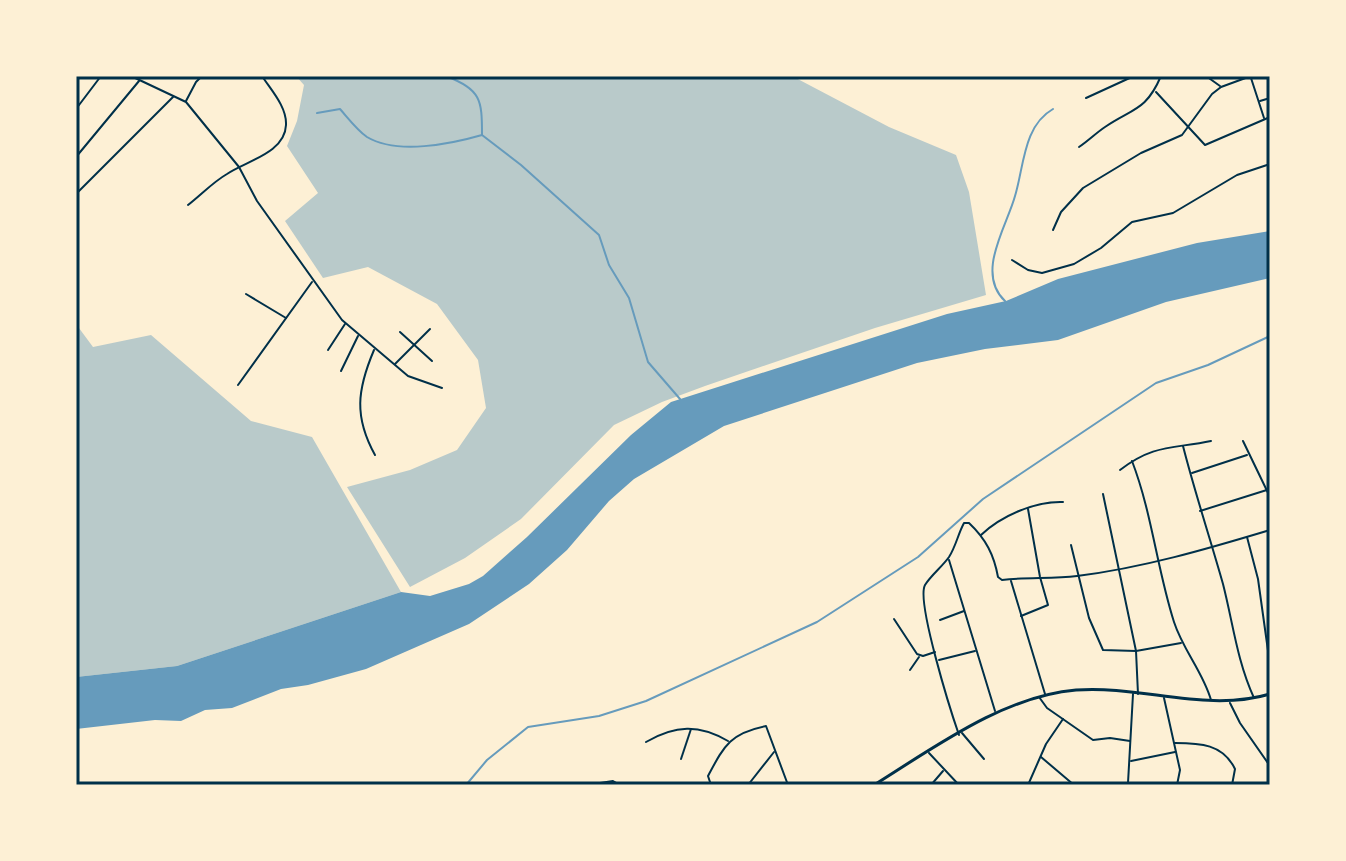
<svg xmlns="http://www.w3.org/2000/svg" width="1346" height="861" font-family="Lato,sans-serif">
  <rect width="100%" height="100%" fill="#fdf0d5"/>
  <g fill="#b9caca">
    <path d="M296,76H792L889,127L956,155L969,192L986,295L875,328L705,386L662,402L614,425L521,519L465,558L410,587L347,487L410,470L457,450L486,408L478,360L437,304L368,267L323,278L285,221L318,193L287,146L297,121L304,85Z"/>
    <path d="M76,324L93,347L151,335L251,421L312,437L401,592L177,666L76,677Z"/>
  </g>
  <path fill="#669bbc" d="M1270,231V278L1166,302L1058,340L985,349L917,363L724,426L634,479L609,501L567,550L529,584L469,624L366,669L308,685L281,689L232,708L205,710L181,721L155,720L76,729V677L177,666L401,592L430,596L469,584L483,576L527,537L631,435L671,402L947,314L1006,301L1058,279L1197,243Z"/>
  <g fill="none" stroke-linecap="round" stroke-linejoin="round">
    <g stroke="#669bbc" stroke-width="2">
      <path d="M446,76C481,90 482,99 482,135L521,165L599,235L609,265L629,298L648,362L680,399"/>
      <path d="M317,113L340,109C348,118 357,130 367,137C397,155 451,144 482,135"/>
      <path d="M1005,301C975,273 1007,226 1015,196C1024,167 1023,126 1053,109"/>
      <path d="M466,785L487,760L528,727L599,716L646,701L817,622L918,557L983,499L1156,383L1208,365L1270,336"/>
    </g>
    <g stroke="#003049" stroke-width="2">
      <path d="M131,76L186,102L239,167L257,201L342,320L408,376L442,388"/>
      <path d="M1206,76L1220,86"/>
      <path d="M1251,78L1264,118"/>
      <path d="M1156,92L1205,145L1270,117"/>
      <path d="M1086,98L1134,76"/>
      <path d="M186,101L196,82L202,76"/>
      <path d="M1260,101L1270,98"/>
      <path d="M76,109L101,76"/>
      <path d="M1079,147C1088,141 1096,133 1105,127C1133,108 1146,111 1161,76"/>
      <path d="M76,157L139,81"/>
      <path d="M76,194L173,97"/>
      <path d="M188,205C201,195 213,182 227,174C246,161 285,153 286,125C287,107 271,90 262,76"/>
      <path d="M1053,230L1061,212L1083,188L1141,153L1182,135L1212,94L1221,87L1251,76"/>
      <path d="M1012,260L1028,270L1042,273L1074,264L1101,248L1132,222L1173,213L1237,175L1270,164"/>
      <path d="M246,294L286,318"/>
      <path d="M400,332L432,361"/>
      <path d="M328,350L345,324"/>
      <path d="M374,350C357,390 354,417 375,455"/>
      <path d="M395,364L430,329"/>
      <path d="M341,371L358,336"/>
      <path d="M238,385L312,282"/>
      <path d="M1243,441L1270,497"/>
      <path d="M1183,446C1195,493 1210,538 1223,584C1233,623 1237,661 1254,698"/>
      <path d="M1132,461C1152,513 1157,569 1174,622C1183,650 1203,672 1211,700"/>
      <path d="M1120,470C1154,444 1172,449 1211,441"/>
      <path d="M1192,473L1247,455"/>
      <path d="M1103,494L1136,651L1138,694"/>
      <path d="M1200,511L1270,489"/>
      <path d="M981,535C1001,516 1035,501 1063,502"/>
      <path d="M1247,537L1258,579L1270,665"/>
      <path d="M1071,545L1089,618L1103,650L1136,651L1181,643"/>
      <path d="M949,560L995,711"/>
      <path d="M1011,581L1045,694"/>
      <path d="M1021,616L1048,605L1040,577L1028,509"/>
      <path d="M894,619L917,654L923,656L935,652"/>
      <path d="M940,620L964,611"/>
      <path d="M939,660L975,651"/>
      <path d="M910,670L919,657"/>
      <path d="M1039,697L1047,708L1093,740L1110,738L1130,741"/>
      <path d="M1164,698L1180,770L1177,785"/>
      <path d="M1230,703L1240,723L1270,766"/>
      <path d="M962,733L984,759"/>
      <path d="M959,735C951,712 916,601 925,585C931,575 942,567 949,557C956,546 958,534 964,523H969C986,539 994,555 998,577L1002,580C1027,577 1052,579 1077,576C1142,568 1207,549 1270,530"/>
      <path d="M646,742C675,725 699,724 728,741"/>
      <path d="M1175,743C1200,743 1223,744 1235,769L1232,785"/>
      <path d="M929,753L959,785"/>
      <path d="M1041,757L1074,785"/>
      <path d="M681,759L691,729"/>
      <path d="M1131,761L1175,752"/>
      <path d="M1128,783L1133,694"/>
      <path d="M993,784L995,785"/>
      <path d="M587,785L613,781L620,785"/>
      <path d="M711,785L708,776C724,746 730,733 766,726L788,785"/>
      <path d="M748,785L774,752"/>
      <path d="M931,785L943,771"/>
      <path d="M1028,785L1046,744L1063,719"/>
    </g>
    <path stroke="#003049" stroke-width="3" d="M874,785C935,747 1004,696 1076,690C1141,685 1206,713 1270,694"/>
  </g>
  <rect width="1346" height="861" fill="none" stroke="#fdf0d5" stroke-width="156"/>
  <rect x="78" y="78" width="1190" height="705" fill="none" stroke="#003049" stroke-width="3"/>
</svg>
